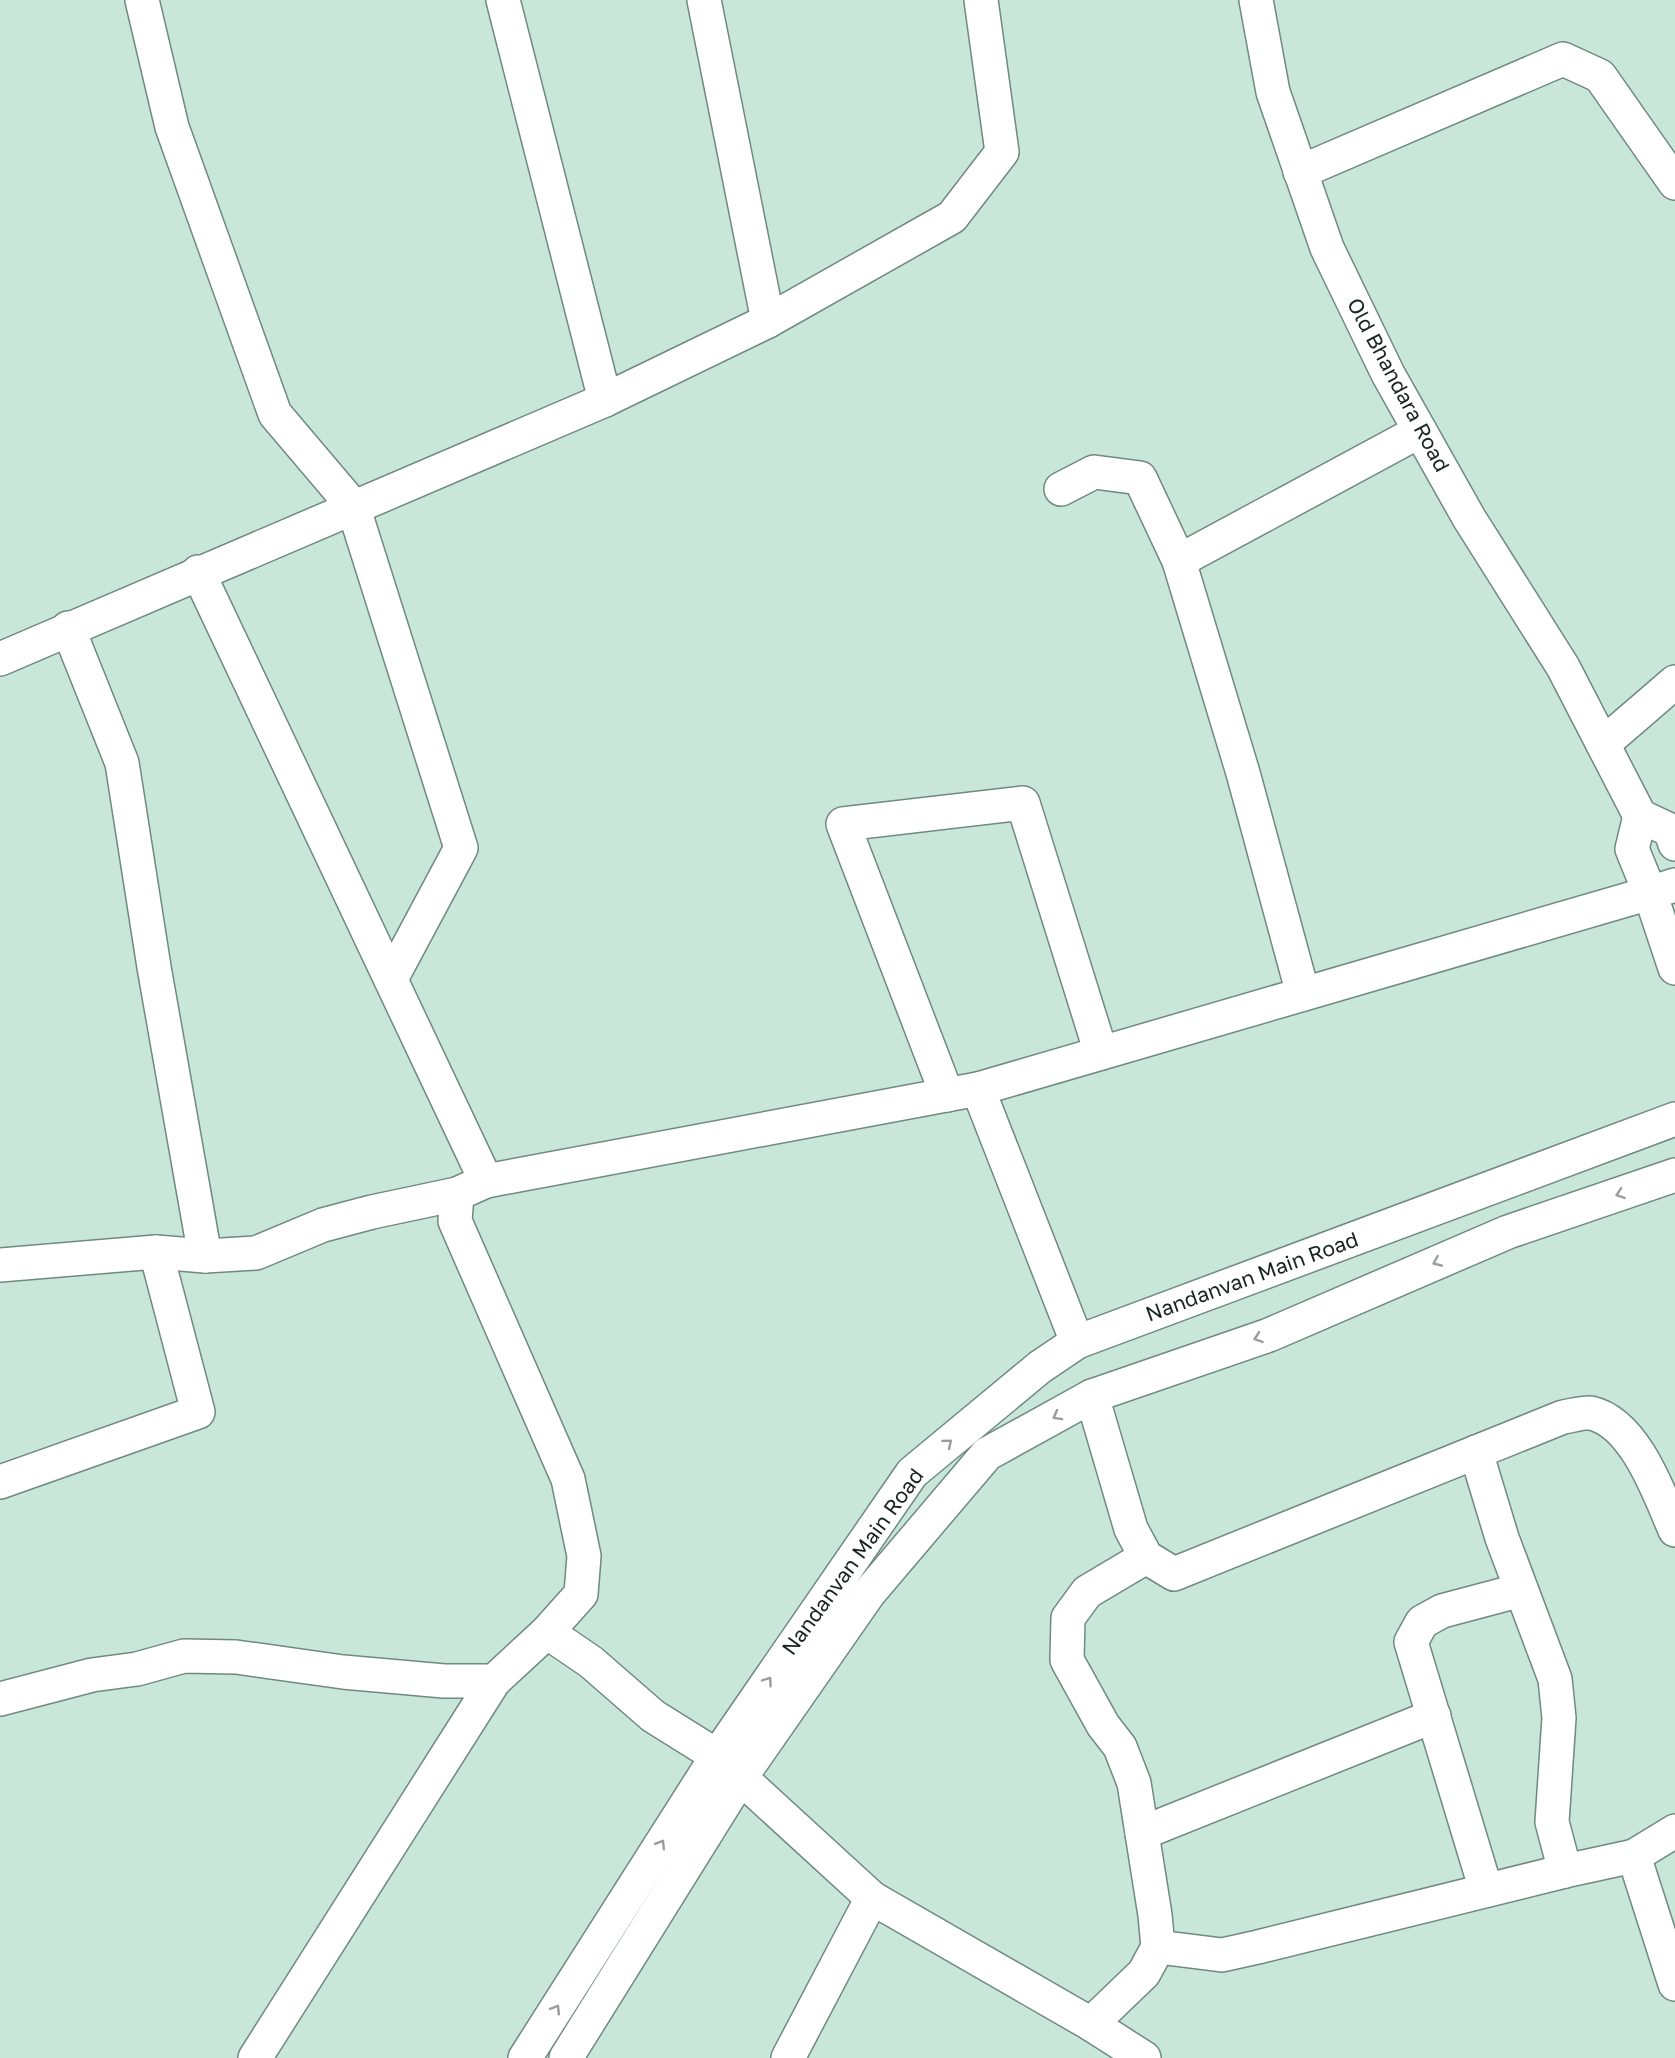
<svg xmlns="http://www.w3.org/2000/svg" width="1675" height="2058" font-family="'Golos Text',sans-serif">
  <rect width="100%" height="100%" fill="#c9e6da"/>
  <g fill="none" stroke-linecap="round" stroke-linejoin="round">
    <defs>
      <g id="minor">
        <path d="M142,0L172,127L275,414L353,506L461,848L391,979"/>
        <path d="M503,0L605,400"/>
        <path d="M704,0L768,321"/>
        <path d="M1300,172L1563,59L1600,76L1675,183"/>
        <path d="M1061,489L1094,472L1140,478L1179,561L1420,431"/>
        <path d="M1179,561L1243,773L1303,994"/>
        <path d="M198,572L486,1181"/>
        <path d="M68,628L122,763L154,967L205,1256"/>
        <path d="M0,659L605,400L768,321L952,217L1002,152L981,0"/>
        <path d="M1603,744L1675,682"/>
        <path d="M978,1089L486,1181L457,1194L455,1221L568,1479L584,1556L581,1594L547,1632L591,1662L653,1716L717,1756L872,1898L1091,2024L1144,2058"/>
        <path d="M947,1095L843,824L1023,803L1101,1053"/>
        <path d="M0,1265L156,1252L205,1256L256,1253L323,1225L372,1212L457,1194"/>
        <path d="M1077,1342L978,1089L1650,893"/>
        <path d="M1092,1396L1131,1529L1146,1557L1174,1574L1563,1417C1571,1416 1583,1412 1591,1413C1635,1423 1659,1493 1675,1530"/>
        <path d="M1476,1452L1502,1538L1555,1679L1559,1718L1552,1822L1565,1871"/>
        <path d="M0,1482L198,1412L156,1252"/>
        <path d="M0,1699L92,1675L137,1669L184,1656L236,1657L343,1672L444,1681H494L547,1632"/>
        <path d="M1142,1833L1434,1716"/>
        <path d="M1634,1856L1675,1984"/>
        <path d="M1486,1890L1411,1642L1422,1622L1442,1611L1521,1590"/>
        <path d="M1158,1947L1222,1955L1258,1947L1565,1871L1634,1856L1675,1831"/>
        <path d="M1091,2024L1144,1973L1158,1947L1155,1915L1134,1783L1120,1747L1103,1725L1067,1660L1068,1618L1087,1592L1146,1557"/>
        <path d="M255,2058L494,1681"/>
        <path d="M788,2058L872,1898"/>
      </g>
      <path id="tertiary" d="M1650,893L1675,885"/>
      <g id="secondary">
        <path d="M525,2058L717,1756L912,1473L1040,1367L1077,1342L1675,1119"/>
        <path d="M566,2058L741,1777L869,1593L987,1454L1092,1396L1269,1335L1508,1232L1675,1175"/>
      </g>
      <g id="trunk">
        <path d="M1256,0L1273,92L1327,248L1388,374L1469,518L1563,667L1640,816L1670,830L1675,844"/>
        <path d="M1640,816L1632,849L1650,893L1675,968"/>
      </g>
    </defs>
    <use href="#minor" stroke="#6f8a7f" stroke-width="36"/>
    <use href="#tertiary" stroke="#6f8a7f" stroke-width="36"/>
    <use href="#secondary" stroke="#6f8a7f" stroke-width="36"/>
    <use href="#trunk" stroke="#6f8a7f" stroke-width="36"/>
    <use href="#minor" stroke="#fff" stroke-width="33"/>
    <use href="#tertiary" stroke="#fff" stroke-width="33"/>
    <use href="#secondary" stroke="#fff" stroke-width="33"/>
    <use href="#trunk" stroke="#fff" stroke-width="33"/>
  </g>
  <defs><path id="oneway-chevron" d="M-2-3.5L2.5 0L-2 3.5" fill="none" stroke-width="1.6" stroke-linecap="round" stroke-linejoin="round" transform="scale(1.5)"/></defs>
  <g stroke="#989d9b">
    <use href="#oneway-chevron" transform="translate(1620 1194) rotate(161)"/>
    <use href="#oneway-chevron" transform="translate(1437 1262) rotate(157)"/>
    <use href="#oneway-chevron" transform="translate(1258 1338) rotate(161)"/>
    <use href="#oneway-chevron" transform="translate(1057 1416) rotate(151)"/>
    <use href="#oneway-chevron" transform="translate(948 1443) rotate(-40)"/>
    <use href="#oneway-chevron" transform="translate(768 1681) rotate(-55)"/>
    <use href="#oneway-chevron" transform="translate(661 1844) rotate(-58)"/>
    <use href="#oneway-chevron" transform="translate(556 2009) rotate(-58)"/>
  </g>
  <g text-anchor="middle" stroke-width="4.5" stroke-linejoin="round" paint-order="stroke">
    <g font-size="21" fill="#1a2520" stroke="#fff">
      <text transform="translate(1398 385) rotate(62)" y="7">Old Bhandara Road</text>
      <text transform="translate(1252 1277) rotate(-20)" y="7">Nandanvan Main Road</text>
      <text transform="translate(853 1562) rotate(-54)" y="7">Nandanvan Main Road</text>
    </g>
  </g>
</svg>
